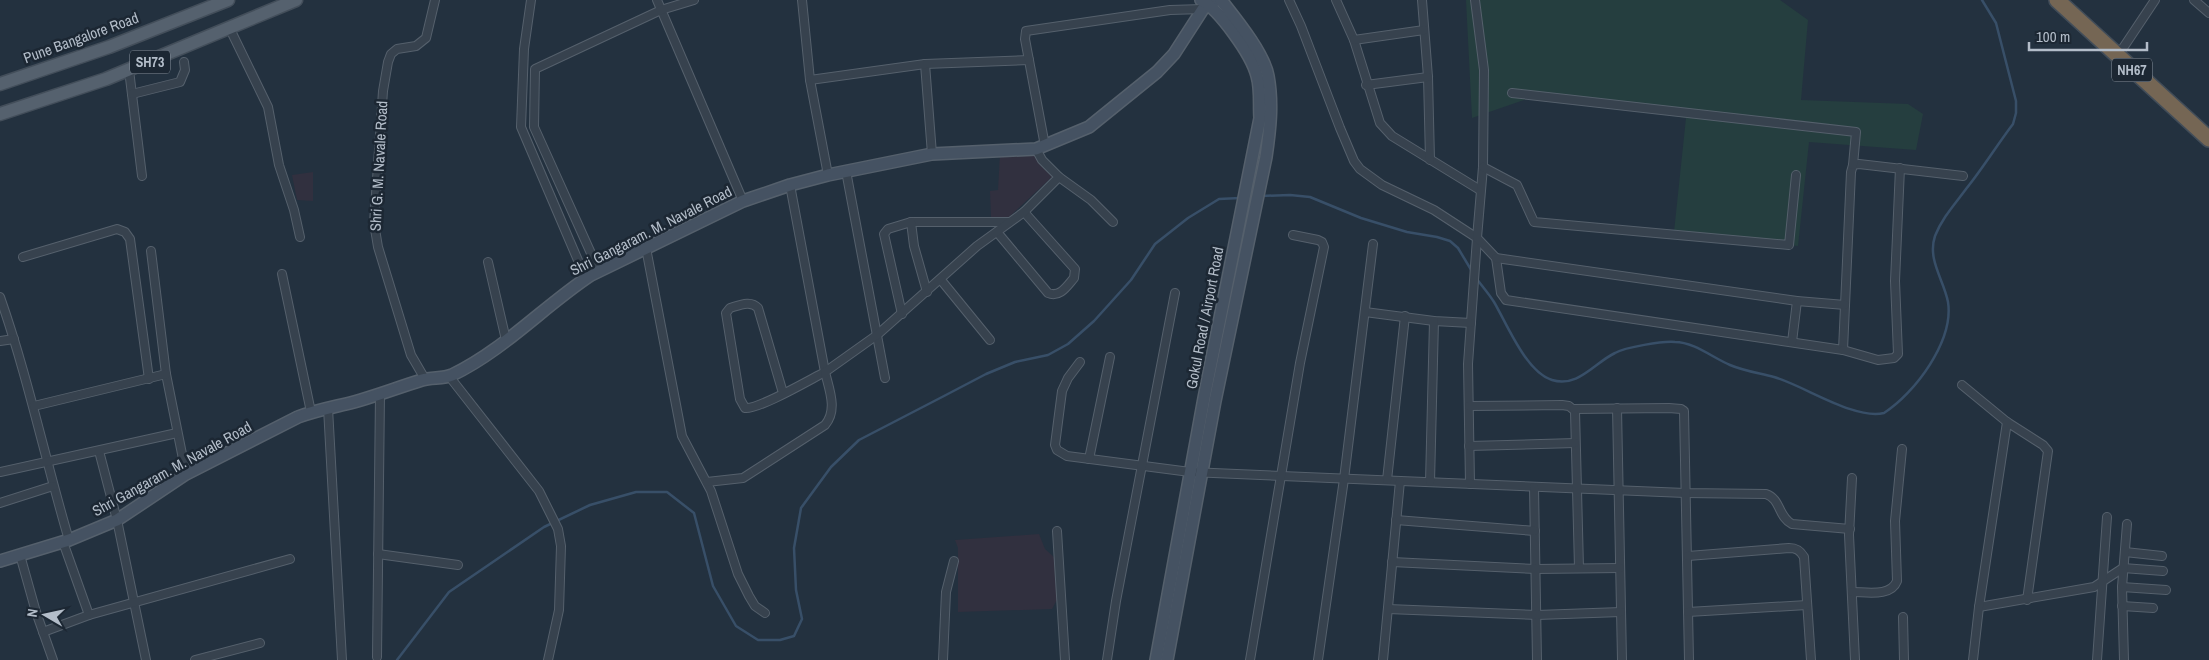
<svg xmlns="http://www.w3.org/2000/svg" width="2209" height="660" font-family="'Archivo Narrow',sans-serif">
  <rect width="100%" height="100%" fill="#23313f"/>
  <g fill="#31303f">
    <path d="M1000,153L1034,154L1052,177L1009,217H991L990,191L998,190Z"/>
    <path d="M313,172V201L297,200L292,175Z"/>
    <path d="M1039,534L1045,549L1054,557L1059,596L1052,609L958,612V548L955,540Z"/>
  </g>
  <path fill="#253e3f" d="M1466,0H1780L1808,20L1801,100L1908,104L1923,114L1916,150L1809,142L1798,246L1674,232L1686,118L1538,95L1472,118Z"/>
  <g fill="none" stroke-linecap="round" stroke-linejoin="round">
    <g stroke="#384f68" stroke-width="2.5">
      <path d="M1261,196L1290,195L1310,197L1361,218L1407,232L1437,237L1450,241L1458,248L1473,273"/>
      <path d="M1476,278C1482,286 1489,294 1494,302C1507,324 1526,372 1552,380C1578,388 1594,363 1615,353C1626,347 1662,341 1675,342C1694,342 1713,358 1730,365C1744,371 1759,373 1774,377C1805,386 1854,420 1884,413C1915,393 1954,341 1948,302C1944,280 1927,260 1935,236C1942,218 1955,204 1966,189C1983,168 1997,145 2013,124L2016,113V101L1996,23L1982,0"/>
      <path d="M397,660L449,592L544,527L590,505L636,492H667L694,513L713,586L736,626L758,640H780L794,636L802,619L796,590L794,548L801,508L831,467L859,440L944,396L986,374L1015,362L1048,355L1068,344L1094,321L1131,280L1155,244L1188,218L1219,199L1240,198"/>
    </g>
    <defs>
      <g id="street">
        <path d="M531,0L524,49L521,127L586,279"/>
        <path d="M657,0L743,201"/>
        <path d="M802,0L810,80L828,175"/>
        <path d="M1289,0L1301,26L1340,128L1354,161L1360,169L1382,185L1434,210L1477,238L1468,364L1470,484"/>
        <path d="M1336,0L1354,40L1380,123L1392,136L1480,190"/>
        <path d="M1422,0L1428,77L1430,160"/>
        <path d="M1475,0L1484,70L1483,167L1477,238L1496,258L1501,293L1506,300L1843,350L1851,172L1853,165L1859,164L1963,176"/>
        <path d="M2194,0L2209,13"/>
        <path d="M230,29L268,107L279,165L294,210L300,237"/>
        <path d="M1354,40L1424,30"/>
        <path d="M2117,57L2155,0"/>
        <path d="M925,64L932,154"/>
        <path d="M129,70L142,176"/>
        <path d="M810,80L925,64L1029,60"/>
        <path d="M1366,85L1428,77"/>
        <path d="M1512,93L1856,132L1853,165"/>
        <path d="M132,94L180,82L185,70L184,62"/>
        <path d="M1045,146L1025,39L1026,31L1170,10L1203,9"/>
        <path d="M1483,167L1517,185L1534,222L1789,245L1796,175"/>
        <path d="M846,171L885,378"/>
        <path d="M1059,177L1091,200L1113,222"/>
        <path d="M911,222H1009"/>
        <path d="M997,232L1048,293C1060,298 1067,286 1074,278L1075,269L1024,212"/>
        <path d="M646,248L682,436L711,491L738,574L749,596L755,606L765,613"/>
        <path d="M151,251L166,374L186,474"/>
        <path d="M23,257L117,229L125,232L130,239L149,379"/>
        <path d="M1496,258L1797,301L1845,305"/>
        <path d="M488,262L506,340"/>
        <path d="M599,271L534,127L535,69L661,10L694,0"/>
        <path d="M282,274L311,412"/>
        <path d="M941,280L990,340"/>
        <path d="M0,297C28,377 45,459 69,540"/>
        <path d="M1365,312L1434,321L1471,323"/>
        <path d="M902,314L884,234L888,229L911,222L914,246L927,292"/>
        <path d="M0,341L14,339"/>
        <path d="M1792,342L1797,301"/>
        <path d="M1843,350L1878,360L1894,358L1898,354L1895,281L1900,168"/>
        <path d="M1080,362L1068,378L1062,391L1055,445L1057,450L1067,456L1190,472L1685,493L1766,494C1781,499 1778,517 1792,524L1850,529"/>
        <path d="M449,376L539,491L558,529L561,546L559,610L548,660"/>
        <path d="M425,379L411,355L378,247L374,223L383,91L388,62L391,54L397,49L416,46L426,38L435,0"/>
        <path d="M1962,385L2007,422L2043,445L2048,451L2027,600"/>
        <path d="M783,393L758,308C751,300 740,305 730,308L726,313L740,399L745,408C758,410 811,379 825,372L790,185"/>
        <path d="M34,406L166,374"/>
        <path d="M1469,406L1562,405L1569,406L1575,411L1579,568"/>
        <path d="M328,408L342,660"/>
        <path d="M1617,408L1622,660"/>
        <path d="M1574,409L1669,408L1681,409L1684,411L1689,660"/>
        <path d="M1469,446L1575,443"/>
        <path d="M99,451L117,520L146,660"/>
        <path d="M1089,459L1110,357"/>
        <path d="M0,472L177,433"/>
        <path d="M1852,478L1849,535L1855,660"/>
        <path d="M1387,480L1405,316"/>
        <path d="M707,482L743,478L825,425C838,410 829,389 825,372L877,335L977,246L1024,212L1059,177L1042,160L1036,149"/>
        <path d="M1430,482L1434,321"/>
        <path d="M1534,487L1537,660"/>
        <path d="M0,503L53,486"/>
        <path d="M1396,520L1535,531"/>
        <path d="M1057,531L1065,660"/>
        <path d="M63,542L89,615"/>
        <path d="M2125,552L2162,556"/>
        <path d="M378,554L458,565"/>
        <path d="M20,555L36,612L53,660"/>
        <path d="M1688,556L1789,548C1796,548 1800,550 1804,557L1811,660"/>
        <path d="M1392,562L1536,569L1620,568"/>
        <path d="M2122,587L2166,590"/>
        <path d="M1852,592C1867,592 1891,597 1897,581L1895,521L1902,449"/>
        <path d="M2122,606L2153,608"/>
        <path d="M1979,607L2094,587L2123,568L2163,571"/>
        <path d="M1388,609L1537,615L1621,612"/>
        <path d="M1688,612L1807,605"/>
        <path d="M1903,617L1904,660"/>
        <path d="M43,632L89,615L290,559"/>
        <path d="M377,657L380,394"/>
        <path d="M195,660L260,643"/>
        <path d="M943,660L946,592L954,561"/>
        <path d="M1107,660L1116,601L1175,293"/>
        <path d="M1250,660L1300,363L1324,247L1322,242L1318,240L1293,235"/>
        <path d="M1318,660L1344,479L1373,244"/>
        <path d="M1383,660L1400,481"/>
        <path d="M1973,660L1979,607L2007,422"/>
        <path d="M2097,660L2107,517"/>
        <path d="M2124,660L2122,587L2127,524"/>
      </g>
      <g id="secondary">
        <path d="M0,561L69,540L117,520L186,474L298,417C314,411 329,408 346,404C371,398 396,388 422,380C432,377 443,379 452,375C504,350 544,306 591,275L743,201L790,185L828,175L932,154L1036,149L1089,127L1157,72L1174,54L1203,9L1216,0"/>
        <path d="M1156,660L1204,398L1260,118C1259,105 1261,89 1257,76C1252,55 1219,9 1201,0"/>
        <path d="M1167,660L1215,401L1266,157C1270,130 1273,103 1268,76C1264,53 1235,18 1221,0"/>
      </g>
      <g id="primary">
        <path d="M0,84L109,47L228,0"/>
        <path d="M0,114L106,79L296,0"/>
      </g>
      <path id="highway" d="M2057,0L2209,139"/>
    </defs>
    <use href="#street" stroke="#55606c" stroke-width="10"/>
    <use href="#secondary" stroke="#55606c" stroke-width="14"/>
    <use href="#primary" stroke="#434e5a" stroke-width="15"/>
    <use href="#highway" stroke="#424d59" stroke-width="18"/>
    <use href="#street" stroke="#37424e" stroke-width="8"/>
    <use href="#secondary" stroke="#455262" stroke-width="11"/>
    <use href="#primary" stroke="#55616e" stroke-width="12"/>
    <use href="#highway" stroke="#756654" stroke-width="15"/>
  </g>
  <g text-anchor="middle" stroke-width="5" stroke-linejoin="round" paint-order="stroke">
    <g fill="#1c2733" stroke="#86909c" stroke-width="1">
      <rect x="130" y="50.5" width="40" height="23" rx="4"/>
      <rect x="2112" y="58.5" width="40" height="23" rx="4"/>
    </g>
    <g font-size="14" font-weight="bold" fill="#b3bdc9">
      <text x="150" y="67">SH73</text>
      <text x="2132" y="75">NH67</text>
    </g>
    <g font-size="15" fill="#b3bdc9" stroke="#1c2733">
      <text transform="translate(81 38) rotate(-20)" y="5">Pune Bangalore Road</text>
      <text transform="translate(379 166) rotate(-87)" y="5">Shri G. M. Navale Road</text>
      <text transform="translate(651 231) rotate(-27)" y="5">Shri Gangaram. M. Navale Road</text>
      <text transform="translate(1205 318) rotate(-79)" y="5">Gokul Road / Airport Road</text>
      <text transform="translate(172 469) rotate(-29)" y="5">Shri Gangaram. M. Navale Road</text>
    </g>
  </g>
  <g transform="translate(45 615) rotate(279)" stroke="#1c2733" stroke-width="4" paint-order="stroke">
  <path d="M0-4L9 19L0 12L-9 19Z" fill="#b3bdc9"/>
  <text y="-8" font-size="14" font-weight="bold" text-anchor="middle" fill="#b3bdc9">N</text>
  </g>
  <path d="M2029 42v8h118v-8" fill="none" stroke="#b3bdc9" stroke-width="2.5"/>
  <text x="2036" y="42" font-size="15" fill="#b3bdc9" stroke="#1c2733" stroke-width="4" paint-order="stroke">100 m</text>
</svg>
